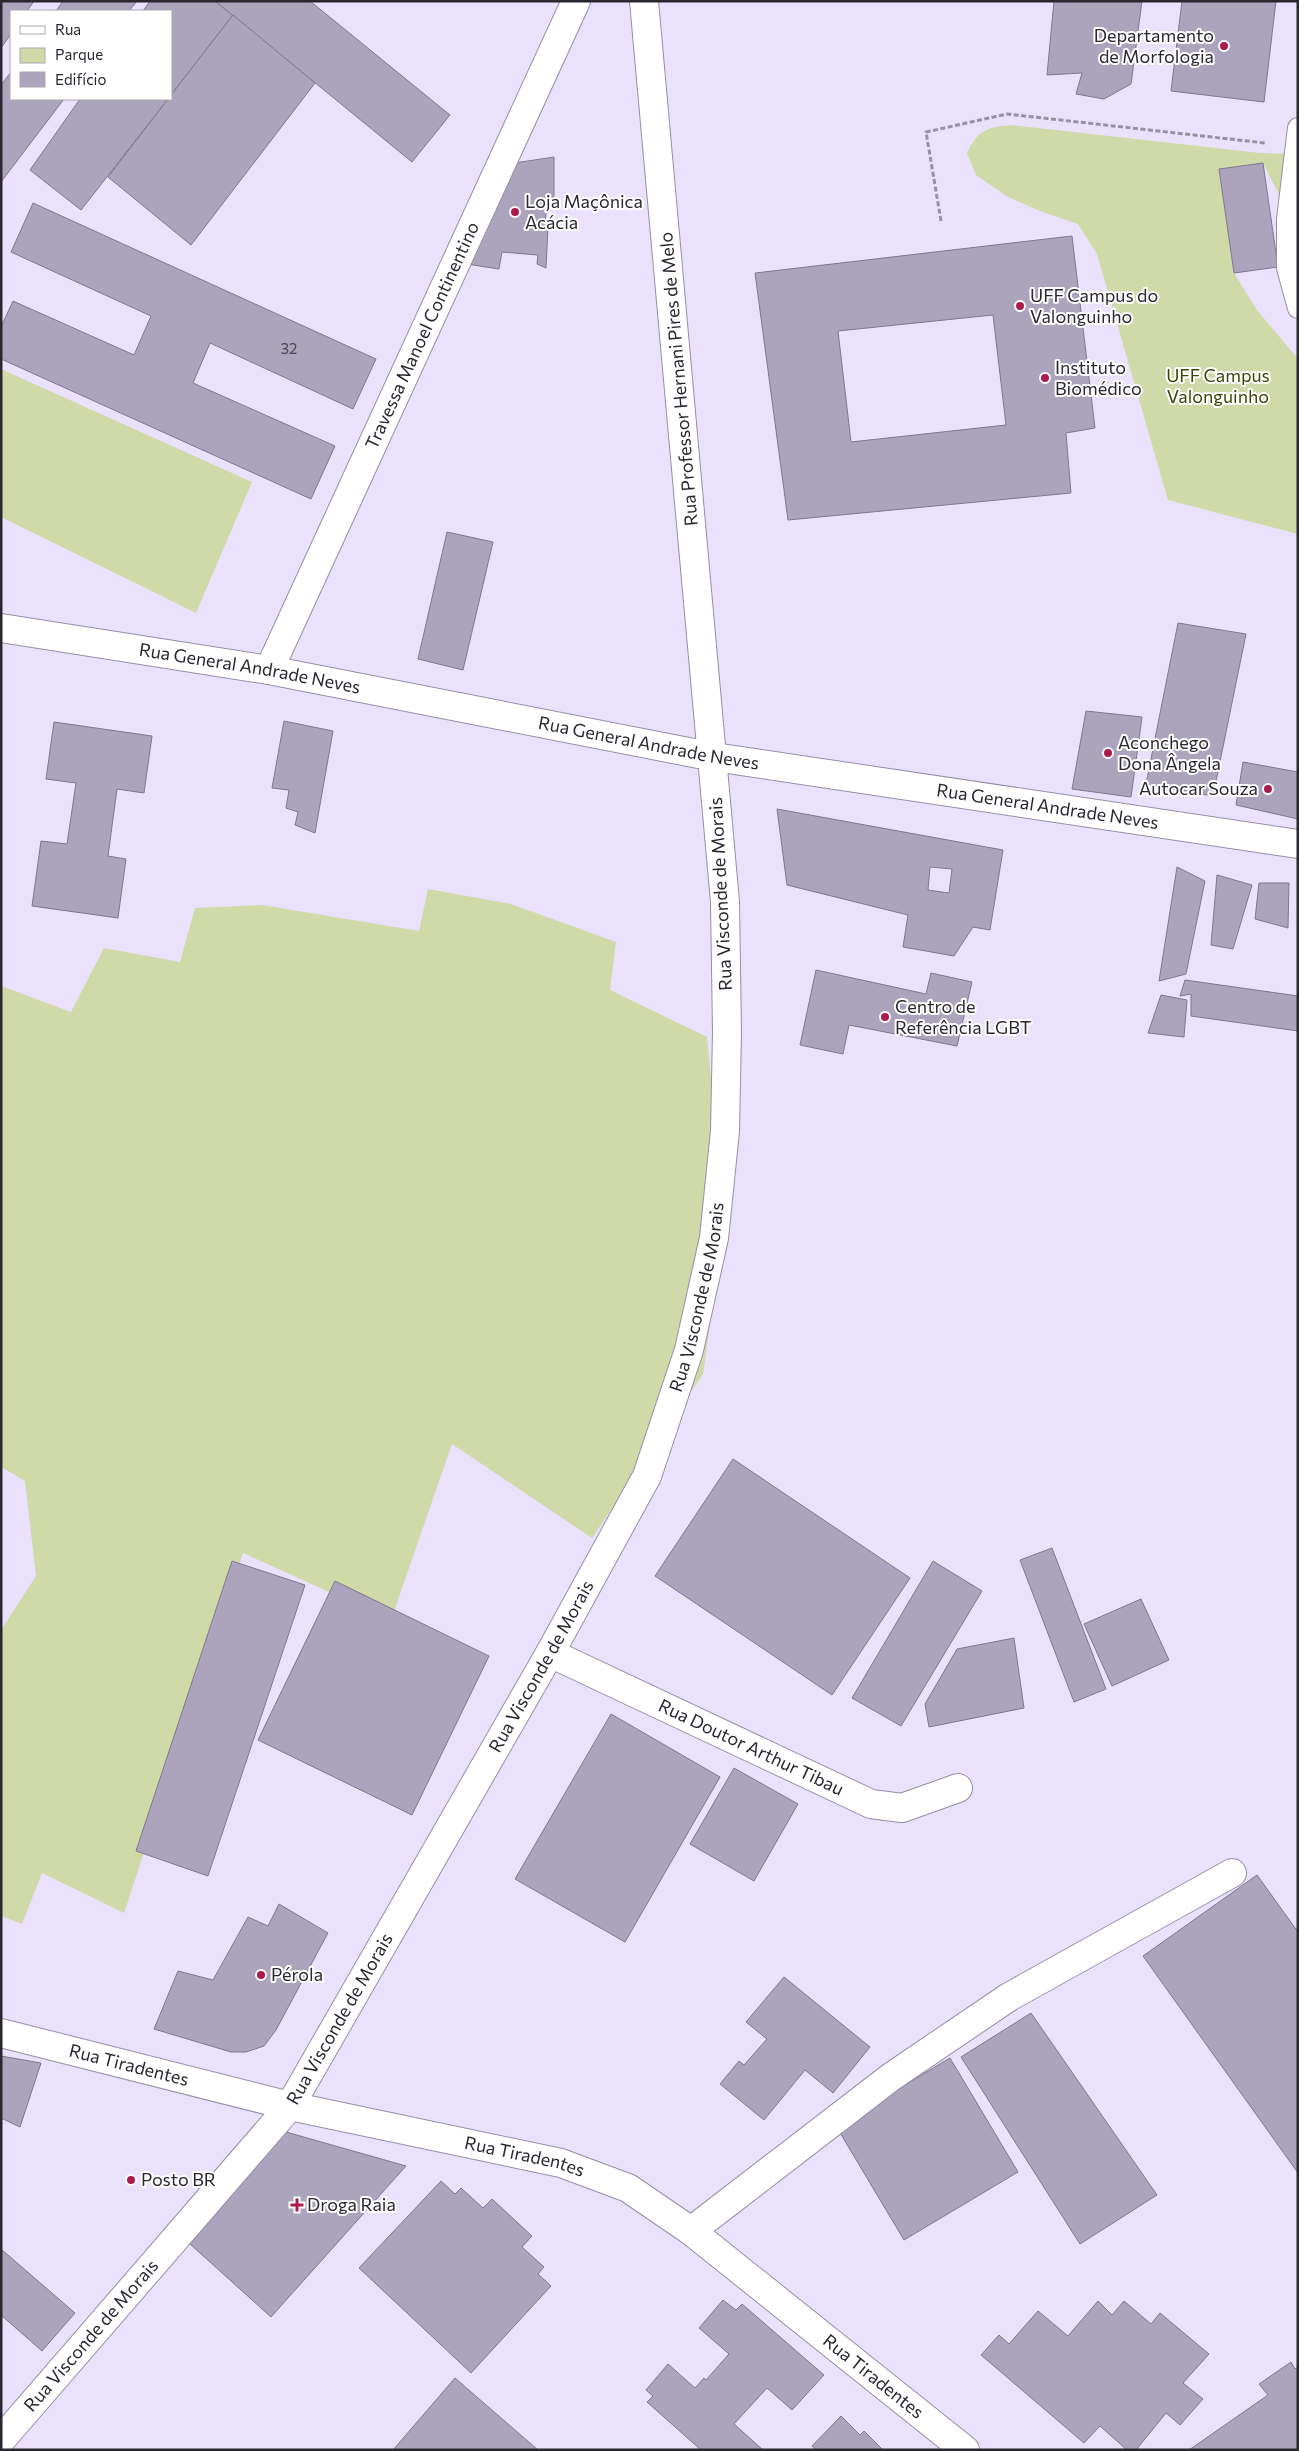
<svg xmlns="http://www.w3.org/2000/svg" width="1299" height="2451" font-family="Commissioner,sans-serif">
  <rect width="100%" height="100%" fill="#eae2fc"/>
  <g fill="#d0d9a8">
    <path d="M1012,125L1260,153L1298,154V217L1286,209L1263,163L1219,169L1234,273L1257,310L1298,359V534L1168,500L1097,254L1078,224L1040,211L1008,197L976,175L967,153C978,130 987,127 1012,125Z"/>
    <path d="M1,369L252,482L196,613L1,517Z"/>
    <path d="M428,889L511,904L616,942L610,990L707,1037L725,1222L703,1374L592,1538L452,1444L391,1620L243,1553L124,1913L42,1873L22,1924L1,1916V1630L36,1576L25,1481L1,1467V986L71,1012L104,948L180,962L195,908L262,905L419,931Z"/>
  </g>
  <g fill="#aba4bc" stroke="#7e788e" fill-rule="evenodd">
    <path d="M1,1H34L27,11H11V34L1,48Z"/>
    <path d="M63,1H137L129,11H56Z"/>
    <path d="M150,1H215L233,15L171,95V11H143Z"/>
    <path d="M215,1H310L450,115L412,162Z"/>
    <path d="M1054,1H1142L1131,84L1104,99L1076,94L1082,73L1047,75Z"/>
    <path d="M1182,1H1276L1264,102L1171,91Z"/>
    <path d="M233,15L315,83L191,245L108,177L168,99H171V95Z"/>
    <path d="M11,72V99H64L1,182V85Z"/>
    <path d="M80,99H168L81,210L30,170Z"/>
    <path d="M554,157V196L547,202L545,223L548,227L546,268L537,264L538,255L502,252L499,269L460,263L508,164Z"/>
    <path d="M1263,163L1278,267L1234,273L1219,169Z"/>
    <path d="M33,203L376,359L353,409L210,343L193,383L335,446L311,499L1,359V327L13,301L134,355L151,316L11,252Z"/>
    <path d="M1072,236L1095,428L1066,433L1071,493L788,520L755,273ZM993,315L1006,425L851,442L838,331Z"/>
    <path d="M447,532L493,542L463,670L418,659Z"/>
    <path d="M1178,623L1246,634L1213,796L1146,784Z"/>
    <path d="M1086,711L1142,717L1131,797L1072,789Z"/>
    <path d="M284,721L333,731L315,833L295,825L298,812L286,808L289,790L272,788Z"/>
    <path d="M54,722L152,736L144,793L117,789L108,856L126,859L118,918L32,906L41,841L67,844L76,783L46,779Z"/>
    <path d="M1243,762L1298,772V819L1236,805Z"/>
    <path d="M777,809L1003,850L990,930L973,927L954,956L903,947L908,915L787,885ZM930,867L952,869L949,893L928,890Z"/>
    <path d="M1177,867L1205,881L1186,974L1159,981Z"/>
    <path d="M1217,875L1252,885L1233,949L1211,945Z"/>
    <path d="M1259,883H1289L1288,928L1255,919Z"/>
    <path d="M816,970L926,994L931,973L972,982L957,1046L849,1025L843,1054L800,1045Z"/>
    <path d="M1185,980L1298,996V1031L1191,1016V994L1180,996Z"/>
    <path d="M1161,995L1187,1000L1184,1037L1148,1033Z"/>
    <path d="M733,1459L910,1578L832,1695L655,1576Z"/>
    <path d="M1052,1548L1106,1689L1074,1702L1020,1560Z"/>
    <path d="M232,1561L305,1585L208,1876L136,1851Z"/>
    <path d="M933,1561L982,1591L901,1726L852,1698Z"/>
    <path d="M335,1581L489,1656L412,1815L258,1740Z"/>
    <path d="M1141,1599L1169,1660L1112,1686L1084,1624Z"/>
    <path d="M1014,1638L1024,1708L929,1727L925,1704L957,1649Z"/>
    <path d="M611,1714L720,1777L625,1942L515,1879Z"/>
    <path d="M734,1768L798,1804L754,1881L690,1844Z"/>
    <path d="M1257,1875L1298,1932V2173L1143,1956Z"/>
    <path d="M279,1904L328,1933L276,2030L264,2046L246,2052H231L154,2029L178,1971L213,1980L248,1917L268,1926Z"/>
    <path d="M784,1977L870,2047L833,2093L805,2070L764,2120L720,2084L739,2061L744,2065L767,2039L746,2022Z"/>
    <path d="M1031,2013L1157,2195L1080,2244L961,2057Z"/>
    <path d="M1,2056L41,2063L20,2127L1,2118Z"/>
    <path d="M950,2058L1018,2172L904,2240L836,2126Z"/>
    <path d="M286,2132L406,2166L271,2317L190,2244Z"/>
    <path d="M441,2181L455,2194L461,2188L483,2208L492,2199L532,2236L522,2247L544,2267L538,2274L551,2286L471,2373L359,2268Z"/>
    <path d="M1,2249L75,2313L42,2351L1,2315Z"/>
    <path d="M723,2300L736,2310L742,2304L824,2375L792,2410L767,2388L734,2424L763,2450H701L647,2402L653,2396L646,2390L668,2364L695,2388L704,2378L706,2380L729,2354L699,2328Z"/>
    <path d="M1098,2301L1112,2315L1124,2301L1151,2324L1160,2313L1209,2354L1183,2383L1203,2399L1180,2425L1166,2413L1136,2450H1127L1100,2426L1084,2443L981,2355L999,2335L1009,2344L1038,2311L1068,2336Z"/>
    <path d="M1291,2362L1295,2369L1298,2367V2450H1189L1268,2395L1259,2384Z"/>
    <path d="M455,2378L538,2450H393Z"/>
    <path d="M841,2416L860,2435L864,2431L883,2450H817L812,2446Z"/>
  </g>
  <g fill="none" stroke-linecap="round" stroke-linejoin="round">
    <defs>
      <path id="service" d="M1298,128L1287,219V268L1298,308"/>
      <g id="minor">
        <path id="s1" d="M269,670L576,1"/>
        <path id="s2" d="M550,1653L871,1804L902,1808L958,1788"/>
        <path d="M691,2231L891,2077L1009,1997L1232,1873"/>
      </g>
      <g id="tertiary">
        <path id="s3" d="M1,628L269,670L714,757L1298,844"/>
        <path id="s4" d="M1,2033L290,2106L561,2163L628,2188L691,2231L965,2450"/>
        <path id="s5" d="M1,2440L290,2106L550,1653L647,1476L689,1350L714,1238L725,1131L727,1032L725,902L644,1"/>
      </g>
    </defs>
    <use href="#service" stroke="#958ea6" stroke-width="22"/>
    <use href="#minor" stroke="#958ea6" stroke-width="30"/>
    <use href="#tertiary" stroke="#958ea6" stroke-width="30"/>
    <path stroke="#9791a4" stroke-width="3" stroke-dasharray="5 2.5" stroke-linecap="butt" d="M941,221L926,132L1007,114L1265,143"/>
    <use href="#service" stroke="#fff" stroke-width="20"/>
    <use href="#minor" stroke="#fff" stroke-width="28"/>
    <use href="#tertiary" stroke="#fff" stroke-width="28"/>
  </g>
  <g fill="#ac1a4c" stroke="#fff" stroke-width="2">
    <circle cx="1224" cy="46" r="5"/>
    <circle cx="515" cy="212" r="5"/>
    <circle cx="1020" cy="306" r="5"/>
    <circle cx="1045" cy="378" r="5"/>
    <circle cx="1108" cy="753" r="5"/>
    <circle cx="1268" cy="789" r="5"/>
    <circle cx="885" cy="1017" r="5"/>
    <circle cx="261" cy="1975" r="5"/>
    <circle cx="131" cy="2180" r="5"/>
    <path d="M294.5 2197.5h5v5h5v5h-5v5h-5v-5h-5v-5h5z"/>
  </g>
  <g text-anchor="middle" stroke-width="4" stroke-linejoin="round" paint-order="stroke">
    <g font-size="15" fill="#4a4654">
      <text x="289" y="354">32</text>
    </g>
    <g font-size="18" fill="#2a2731" stroke="#fff" text-anchor="start">
      <text x="1214" y="42" text-anchor="end">Departamento<tspan x="1214" dy="21">de Morfologia</tspan></text>
      <text x="525" y="208">Loja Maçônica<tspan x="525" dy="21">Acácia</tspan></text>
      <text x="1030" y="302">UFF Campus do<tspan x="1030" dy="21">Valonguinho</tspan></text>
      <text x="1055" y="374">Instituto<tspan x="1055" dy="21">Biomédico</tspan></text>
      <text x="1118" y="749">Aconchego<tspan x="1118" dy="21">Dona Ângela</tspan></text>
      <text x="1258" y="795" text-anchor="end">Autocar Souza</text>
      <text x="895" y="1013">Centro de<tspan x="895" dy="21">Referência LGBT</tspan></text>
      <text x="271" y="1981">Pérola</text>
      <text x="141" y="2186">Posto BR</text>
      <text x="307" y="2211">Droga Raia</text>
    </g>
    <g font-size="18" fill="#2a2731" stroke="#fff">
      <text dy="6" stroke="none"><textPath href="#s1" startOffset="368">Travessa Manoel Continentino</textPath></text>
      <text transform="translate(679 379) rotate(-95)" y="6">Rua Professor Hernani Pires de Melo</text>
      <text dy="6" stroke="none"><textPath href="#s3" startOffset="252">Rua General Andrade Neves</textPath></text>
      <text dy="6" stroke="none"><textPath href="#s3" startOffset="658">Rua General Andrade Neves</textPath></text>
      <text dy="6" stroke="none"><textPath href="#s3" startOffset="1062">Rua General Andrade Neves</textPath></text>
      <text transform="translate(721 894) rotate(-93)" y="6">Rua Visconde de Morais</text>
      <text dy="6" stroke="none"><textPath href="#s5" startOffset="1352">Rua Visconde de Morais</textPath></text>
      <text dy="6" stroke="none"><textPath href="#s5" startOffset="948">Rua Visconde de Morais</textPath></text>
      <text dy="6" stroke="none"><textPath href="#s2" startOffset="222">Rua Doutor Arthur Tibau</textPath></text>
      <text dy="6" stroke="none"><textPath href="#s5" startOffset="542">Rua Visconde de Morais</textPath></text>
      <text dy="6" stroke="none"><textPath href="#s4" startOffset="132">Rua Tiradentes</textPath></text>
      <text dy="6" stroke="none"><textPath href="#s4" startOffset="538">Rua Tiradentes</textPath></text>
      <text dy="6" stroke="none"><textPath href="#s5" startOffset="138">Rua Visconde de Morais</textPath></text>
      <text dy="6" stroke="none"><textPath href="#s4" startOffset="956">Rua Tiradentes</textPath></text>
    </g>
    <g font-size="18" fill="#3c4305" stroke="#fff">
      <text x="1218" y="382">UFF Campus<tspan x="1218" dy="21">Valonguinho</tspan></text>
    </g>
  </g>
  <rect width="1299" height="2451" fill="none" stroke="#2a2731" stroke-width="5"/>
  <rect x="10" y="10" width="162" height="90" fill="#ffffff" stroke="#aaa9ad"/>
  <rect x="20" y="26" width="25" height="8" fill="#ffffff" stroke="#aaa9ad"/>
  <text x="55" y="35" font-size="15" fill="#2a2731">Rua</text>
  <rect x="20" y="48" width="25" height="15" fill="#d0d9a8" stroke="#aaa9ad"/>
  <text x="55" y="60" font-size="15" fill="#2a2731">Parque</text>
  <rect x="20" y="72" width="25" height="15" fill="#aba4bc" stroke="#aaa9ad"/>
  <text x="55" y="85" font-size="15" fill="#2a2731">Edifício</text>
</svg>
